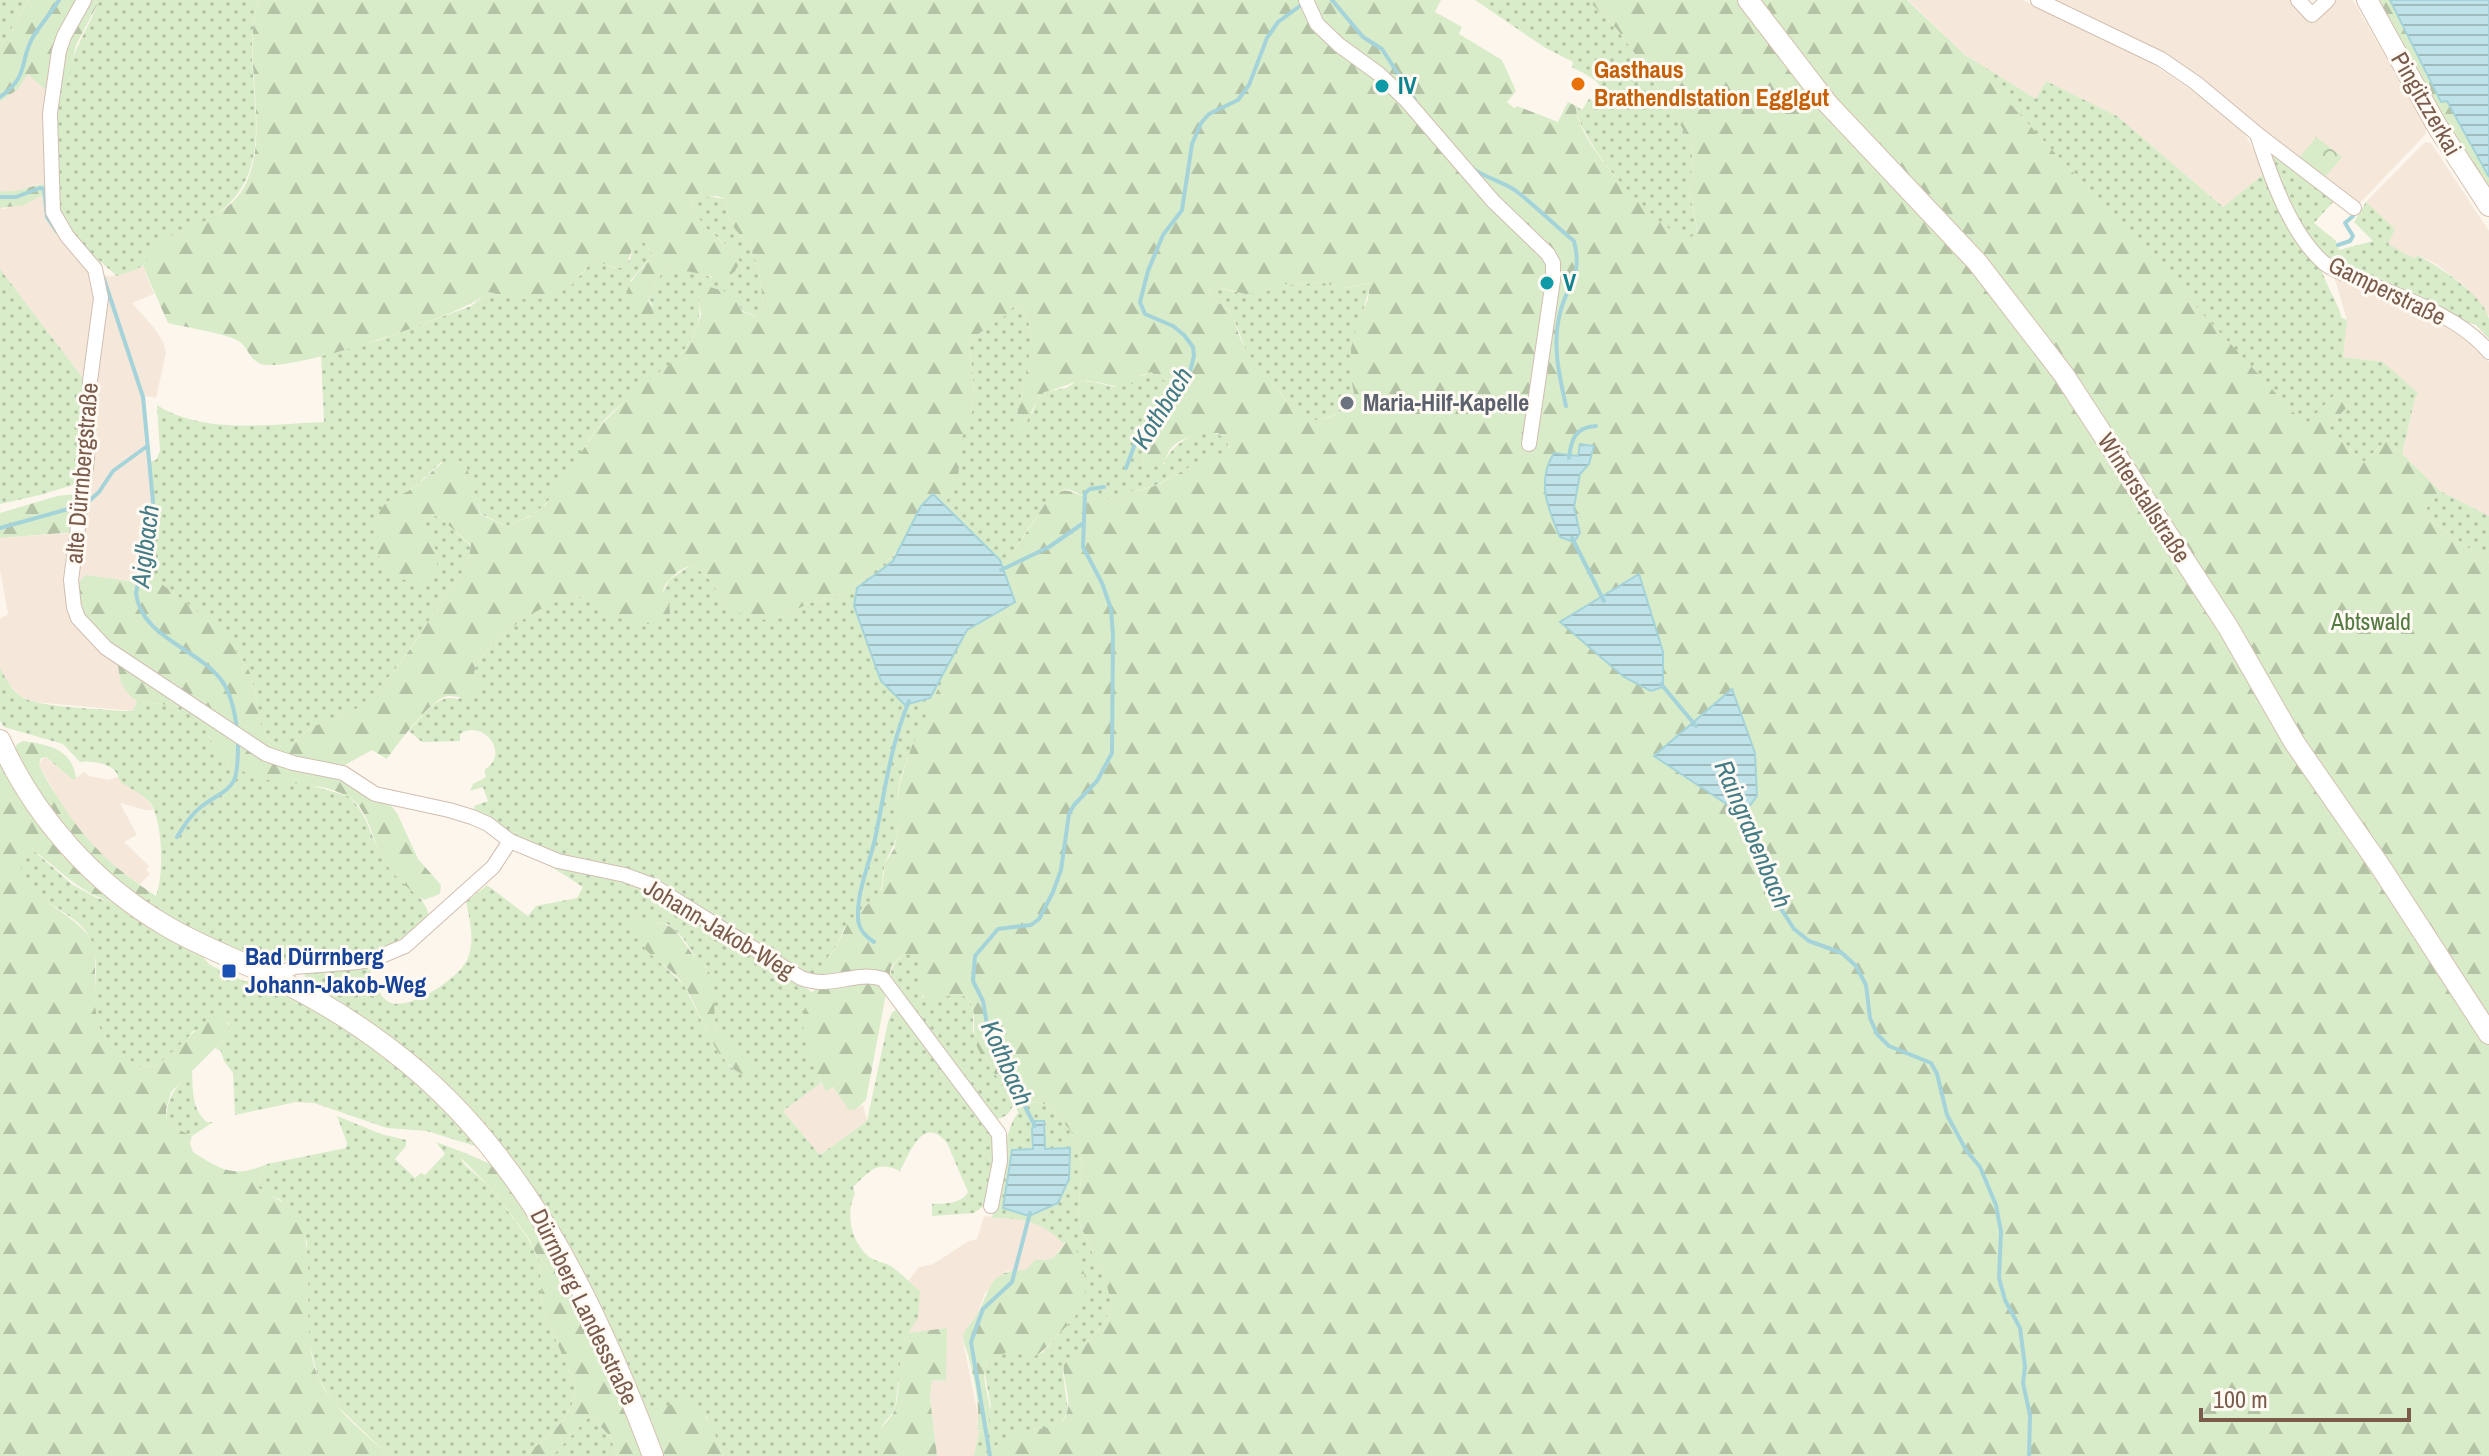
<svg xmlns="http://www.w3.org/2000/svg" width="2489" height="1456" font-family="'Archivo Narrow',sans-serif">
  <defs>
    <pattern id="grass-dots" width="8" height="8" patternUnits="userSpaceOnUse" patternTransform="scale(2)"><rect width="8" height="8" fill="#d8ecc9"/><path d="M2 2h.1M6 6h.1" fill="none" stroke="#b4c2a5" stroke-width="1.8" stroke-linecap="round"/></pattern>
    <pattern id="forest-firs" width="22" height="20" patternUnits="userSpaceOnUse" patternTransform="scale(2)"><rect width="22" height="20" fill="#d8ecc9"/><path d="M5 1l3.5 6h-7zM16 11l3.5 6h-7z" fill="#b4c2a5"/></pattern>
    <pattern id="park-crowns" width="20" height="18" patternUnits="userSpaceOnUse" patternTransform="scale(2)"><rect width="20" height="18" fill="#d8ecc9"/><path d="M2 6a3 3 0 1 1 6 0M12 15a3 3 0 1 1 6 0" fill="none" stroke="#b4c2a5"/></pattern>
    <pattern id="water-rules" width="6" height="5" patternUnits="userSpaceOnUse" patternTransform="scale(2)"><rect width="6" height="5" fill="#bfe3e8"/><path d="M0 2.5h6" fill="none" stroke="#a0bbbe"/></pattern>
  </defs>
  <rect width="100%" height="100%" fill="#fdf6ec"/>
  <g fill="#f5e8da">
    <path d="M1908,0H2022L2086,28L2143,57L2200,96L2244,132L2265,173L2224,208L2117,116L2046,81L2036,99L1965,55Z"/>
    <path d="M2051,0H2292L2323,12L2337,0H2353L2426,127V134L2359,204L2193,74Z"/>
    <path d="M28,73L43,88H49L46,184L34,185L13,193L0,191V102L18,89Z"/>
    <path d="M2425,142L2431,143L2489,231V316L2464,285L2436,264L2418,255L2415,259L2387,244L2366,202Z"/>
    <path d="M47,190L91,267L109,277L143,266L154,294L132,303L155,329L163,342L166,353L156,398L145,396L156,513L144,572L140,569L137,582L86,575L130,696L137,701L133,711L34,702L20,696L5,679L0,667V619L8,614L0,571V538L83,532L85,381L0,269V208L5,209Z"/>
    <path d="M2336,273L2435,320L2473,345L2489,362V516L2440,491L2402,454L2415,398L2383,362L2343,357L2347,320L2334,276Z"/>
    <path d="M45,757L73,780L84,772L89,776L109,780L117,777L142,794L151,805L153,810H145L120,803L137,835L124,842L149,866L146,869L150,874L139,885L96,850L73,824L42,770L39,763Z"/>
    <path d="M821,1083L826,1091L832,1087L856,1109L863,1105L867,1121L820,1155L783,1111Z"/>
    <path d="M984,1216L1015,1218L1044,1226L1064,1244L1053,1258L1026,1270L1007,1271L985,1293L977,1315L969,1324L963,1341L978,1414L977,1429L979,1431L974,1456H937L930,1397L932,1380L944,1381L947,1329L907,1333L920,1291L908,1281L919,1267L933,1264L969,1241L977,1239Z"/>
  </g>
  <g fill="url(#grass-dots)" fill-rule="evenodd">
    <path d="M0,0H29L0,47Z"/>
    <path d="M95,0H259C233,77 294,167 207,221C194,229 176,232 162,240C153,245 151,256 144,264C139,270 125,273 117,276L79,243L57,209V89L68,82C73,46 85,36 97,5Z"/>
    <path d="M1475,0H1588L1617,29L1651,76L1690,141L1693,162L1689,191L1698,233C1695,237 1694,239 1688,239C1659,238 1574,134 1576,106L1582,110L1589,99L1595,101L1603,99C1605,81 1586,75 1572,67L1573,62L1544,47Z"/>
    <path d="M1965,55L2036,99L2046,81L2117,116L2223,207L2265,173L2319,263C2324,282 2336,298 2342,318L2347,320L2343,357L2383,362L2418,393L2415,398L2402,454L2387,439L2364,462L2328,427L2350,404L2305,426Z"/>
    <path d="M2272,157H2277L2334,201L2314,223L2336,241L2339,250L2373,241L2354,222L2366,202L2395,229L2388,244L2415,259L2417,255C2437,265 2485,296 2489,319C2489,325 2489,333 2489,339L2476,325L2460,320L2328,259C2300,231 2284,194 2272,157Z"/>
    <path d="M705,196L726,199C726,229 742,231 753,254C761,271 762,292 763,310L756,316L698,294C701,312 700,325 690,341C668,377 623,395 597,429C578,453 566,484 544,505C533,516 521,520 507,526L481,514L478,504L441,462L416,486L386,503L437,552L425,533L426,520L432,515L439,517L471,546C470,551 469,558 467,563C461,576 450,587 443,599C421,632 389,686 356,709C343,719 325,720 311,728C297,737 288,756 271,741C254,727 259,687 247,667C226,629 179,597 144,572L155,513L149,462L156,460L160,451L157,405C204,435 270,424 324,422L321,355L380,340L471,306L489,292L499,295L580,276L589,265L600,262L615,268L630,260L633,247L637,242H644L653,255L630,281L654,308L648,297L663,271C680,268 696,271 712,278L735,252L706,228L691,207L693,198Z"/>
    <path d="M0,269L85,381L81,462L76,484L40,495L0,504Z"/>
    <path d="M1319,282L1345,288L1371,283L1352,349L1351,379L1355,398C1350,407 1341,411 1331,416C1304,430 1292,405 1277,389C1267,379 1256,369 1249,356C1243,346 1235,317 1229,311C1222,302 1212,303 1208,290L1216,287L1234,292L1277,287L1285,283L1295,285Z"/>
    <path d="M1019,306C1041,325 1026,375 1020,400L1032,414L1036,402L1044,392L1066,388L1077,381L1093,382L1114,387L1151,372L1165,381C1159,408 1137,435 1144,463L1164,464C1173,437 1222,416 1230,450C1216,458 1202,462 1188,468C1164,480 1155,489 1128,492V497C1114,498 1098,501 1085,497C1077,494 1072,488 1063,490C1031,497 911,740 900,780C895,798 900,817 897,834C895,847 886,856 884,868C882,875 883,885 880,892C874,904 858,910 850,921C840,932 839,947 828,957L827,977H813L797,970L714,917L577,861L531,846L475,813L474,806L488,801L483,787L470,791L473,784L486,777L485,769C511,754 483,718 460,734V741L422,742L409,731C423,716 436,693 458,699L482,687L474,673C480,644 550,594 580,597C593,599 622,617 636,623L662,594L669,580L691,565L706,575L731,610L778,619L809,603L837,597L885,563L918,534L972,412L974,392L969,340L1007,314L1013,307Z"/>
    <path d="M2440,491L2489,516V563L2422,514Z"/>
    <path d="M0,667C5,678 12,691 22,697C40,708 97,708 121,711H133L137,701L191,708L204,726L210,739L229,762L348,796C368,813 370,836 382,857C395,880 424,891 429,916C383,957 365,958 305,960C290,960 270,963 255,958C214,945 175,922 139,899L156,896C164,876 163,823 151,804C143,793 131,790 121,782C118,779 118,774 115,771C108,763 89,760 80,762L63,744L4,727L0,721Z"/>
    <path d="M26,844L73,885L97,898L118,904L196,949L210,965L244,981H264L349,1027L424,1085L479,1141L475,1146L427,1131L387,1128L314,1103L296,1102L235,1115L233,1073L224,1061L221,1051L215,1048C223,1040 232,1034 228,1022L193,1031L179,1049L156,1066L138,1067C128,1058 113,1049 105,1038C82,1006 109,961 85,930C65,904 0,891 26,844Z"/>
    <path d="M530,853L647,888L812,992C798,1020 809,1056 821,1083L783,1111L820,1155L867,1121L888,1022C891,1015 891,1010 900,1009L990,1130L997,1150L988,1203L974,1213L932,1216V1204C944,1203 961,1205 968,1192L947,1143C923,1114 910,1153 900,1171C876,1160 870,1171 853,1187L855,1194C845,1213 851,1241 868,1256C875,1262 884,1262 891,1266C901,1273 910,1283 920,1291L918,1318L904,1340L895,1408C892,1416 886,1419 882,1426C878,1435 881,1446 880,1456H724L706,1416L645,1413L502,1147L304,981L305,973L310,971L365,967C379,974 374,994 389,1002C409,1012 461,977 468,958C475,940 470,921 466,902L487,885L528,916L536,906L577,898L583,887ZM634,919L668,924L683,938L698,961L706,966L710,974L716,1030L748,1076L730,1067L707,1032L684,985L647,950Z"/>
    <path d="M911,953L921,957C926,970 917,983 923,998C935,997 958,990 967,998C978,1008 970,1023 974,1034C981,1055 1002,1082 1015,1100C1012,1110 1007,1118 996,1119L889,981C892,965 895,958 911,953Z"/>
    <path d="M192,1069C193,1088 191,1109 207,1122H213L192,1136L167,1124C165,1098 176,1087 192,1069Z"/>
    <path d="M1034,1102L1048,1105L1071,1131L1082,1160L1078,1220L1107,1286L1111,1303L1106,1320L1096,1333L1064,1364L1063,1375L1068,1411L1060,1424L1049,1430L1035,1429L997,1445L985,1456H974L979,1431H984L991,1406L984,1370L988,1360L1011,1350L1042,1353L1073,1319L1065,1242L1064,1244C1041,1221 1023,1218 992,1218C999,1191 1002,1132 1018,1113C1022,1109 1030,1105 1034,1102Z"/>
    <path d="M337,1116L381,1134L406,1140V1146L395,1159L415,1178L421,1173L425,1175L445,1154L436,1142L465,1153L461,1159L465,1165L489,1186L527,1237L540,1262L542,1307L575,1385C577,1417 547,1436 525,1456H389L333,1402L318,1377L308,1338L307,1242L281,1200L267,1194L259,1188V1182L267,1164L346,1148L347,1143Z"/>
    <path d="M590,1416L610,1436L617,1456H552Z"/>
  </g>
  <g fill="url(#forest-firs)" fill-rule="evenodd">
    <path d="M29,0H95L97,5L76,45L68,82L64,88H43L28,74L18,89L0,102V47Z"/>
    <path d="M259,0H1441L1435,12L1462,27L1459,34L1502,60L1516,91L1507,102L1514,108L1517,106L1558,122L1568,102L1576,106C1574,140 1656,228 1688,239L1698,232L1689,191L1693,162L1690,141L1651,76L1617,29L1588,0H1907L1965,55L2305,425L2338,391L2351,403L2328,427L2364,462L2387,439L2440,491L2422,514L2489,563V1456H985C994,1448 1004,1438 1016,1433C1034,1425 1064,1436 1068,1408C1070,1393 1062,1379 1064,1364L1096,1333L1106,1320L1111,1303L1107,1286L1078,1220L1082,1160L1071,1131L1048,1105L1034,1102L1018,1113C1011,1086 986,1070 976,1044C971,1031 979,1006 966,997C956,991 940,999 930,1002C910,991 927,972 920,957C907,952 899,955 891,967L866,1100L856,1109L849,1110L833,1087L826,1091C811,1065 793,1025 810,995C815,988 822,985 827,978L824,963L835,949L849,921L875,898L882,889L885,863L894,849L898,830L897,804L900,782L912,746L935,695L995,580L1049,498C1068,485 1067,492 1086,497C1099,501 1114,498 1127,497V492C1157,489 1163,481 1188,468C1202,461 1216,458 1230,449L1229,445L1218,433C1200,433 1180,436 1169,451C1165,459 1166,463 1158,467L1144,463C1137,435 1159,408 1165,381L1151,372L1141,375C1127,398 1102,379 1081,381C1070,382 1057,390 1044,392L1036,402L1023,430L1016,431C1015,398 1047,331 1019,306L1013,307L1008,314L969,340L974,392L972,412L961,440L958,479L952,494L941,508L885,563L837,597L809,603L778,619L759,620L731,610L706,575L691,565C678,571 665,579 662,594L669,602L670,613C649,635 620,620 598,606C590,601 584,596 575,597C545,599 480,644 474,673L482,687L478,695C466,701 460,696 448,696C432,697 397,745 387,759L372,750L345,765L341,778L390,804L397,813L418,859L441,885L440,894L424,900C408,889 390,873 381,856C372,837 368,809 349,797C314,776 264,792 231,763C213,749 205,726 191,708L137,701L130,696L121,684L117,660L82,616L78,583L86,575L136,582L139,568C174,593 226,628 247,667C259,687 254,727 271,741C288,756 297,737 311,728C325,720 343,719 356,709C389,686 421,633 443,599C450,587 461,576 467,563C469,558 470,551 471,545L439,517L432,515L426,520V533L437,552V572L426,583C417,582 404,581 396,577C373,563 368,525 384,505C392,496 406,494 416,486C431,475 436,463 455,458L466,465L481,515L507,526L529,517L546,504L597,429L629,397L681,354L693,337L701,315L698,294L703,285L734,294L743,312L755,316L763,310C762,292 761,271 753,254C742,231 726,229 726,199L717,196L693,198L691,207L706,228L735,252L740,262L735,271L726,279C704,277 686,267 663,271L648,297L656,320L644,321C611,293 632,282 653,255L644,242H638C630,249 630,260 623,268C612,269 603,260 592,264C583,268 578,281 569,287C542,306 518,300 489,292C467,314 290,374 261,364C250,360 248,348 240,342C230,334 184,327 168,323L143,266C148,258 153,246 160,241C167,236 176,234 183,231C205,222 230,210 243,189C274,135 239,58 259,0ZM1319,282L1344,288L1370,283L1368,299L1356,327L1351,349V379L1355,398C1350,407 1341,411 1332,416C1308,428 1294,409 1281,394C1266,375 1252,362 1241,340C1237,332 1235,317 1229,311C1222,302 1212,303 1208,290L1216,287L1246,294L1263,293L1285,284L1295,285Z"/>
    <path d="M2378,0H2390L2441,102L2447,100L2489,177V190L2435,104Z"/>
    <path d="M46,184L44,194L24,205L0,208V191C17,194 29,185 46,184Z"/>
    <path d="M76,494L75,532L0,538V513L57,496Z"/>
    <path d="M23,741C48,745 72,748 76,778L73,780L46,757L41,758L39,763C43,775 50,785 57,796C84,841 112,867 156,896L148,900L139,899C89,853 40,814 15,749L17,744Z"/>
    <path d="M0,756L118,904C76,893 59,867 26,845C0,895 84,910 95,948V1006L98,1024L105,1038L138,1067L156,1066L210,1018H224L230,1028L227,1036L171,1092L166,1110L167,1124L192,1136L190,1143L193,1152C223,1171 234,1178 267,1164L259,1182V1188C270,1197 284,1200 294,1212C322,1248 296,1330 319,1379C334,1410 364,1432 389,1456H0Z"/>
    <path d="M634,919C669,924 670,920 690,951C695,958 702,962 707,968C715,979 714,1016 716,1030L758,1066L754,1076C717,1077 701,1010 684,985C674,971 659,963 647,951C640,943 635,933 629,925Z"/>
    <path d="M465,1153L493,1165L528,1215L576,1303L619,1394L644,1456H617L610,1436L590,1416L552,1456H525C547,1436 577,1417 575,1385L542,1307L540,1262L528,1237L489,1186L461,1158Z"/>
    <path d="M1069,1239C1077,1248 1081,1261 1084,1273C1090,1302 1079,1314 1059,1334C1050,1344 1043,1352 1031,1358L1012,1350L988,1360C975,1381 1001,1409 984,1431L977,1430C981,1406 974,1378 968,1355C967,1350 963,1343 963,1337C964,1328 972,1323 976,1316C992,1291 986,1270 1026,1270L1035,1260H1046L1053,1258Z"/>
    <path d="M947,1328L946,1381L932,1380L930,1398L937,1456H880V1430C884,1423 892,1418 895,1409C902,1385 896,1357 907,1333Z"/>
    <path d="M685,1400C709,1410 714,1434 724,1456H660L645,1413Z"/>
  </g>
  <path fill="url(#park-crowns)" d="M2316,137L2342,157L2325,177L2300,157Z"/>
  <g fill="url(#water-rules)" stroke="#a5d3da" stroke-width="2">
    <path d="M2390,0H2489V177L2447,101L2441,102Z"/>
    <path d="M1580,444L1594,446L1589,464L1580,474L1574,507L1580,533L1574,542L1560,537C1548,509 1536,481 1554,453L1578,456Z"/>
    <path d="M933,494L1000,560L1015,602L967,630L930,698L905,705L881,681L854,606L857,588L893,561L921,506Z"/>
    <path d="M1639,574L1663,652V687L1651,691L1624,677L1560,622Z"/>
    <path d="M1732,689L1755,753L1757,796L1743,815L1654,756Z"/>
    <path d="M1035,1121H1044L1045,1149L1070,1148L1069,1179L1058,1203L1029,1216L1003,1208L1012,1150L1033,1149L1032,1129Z"/>
  </g>
  <g fill="none" stroke-linecap="round" stroke-linejoin="round">
    <g stroke="#a5d3da" stroke-width="4">
      <path d="M1332,0L1363,37L1382,49L1415,100"/>
      <path d="M0,97C30,76 19,61 33,37C41,24 51,13 59,0"/>
      <path d="M1472,168C1487,179 1502,181 1516,191C1536,206 1554,225 1574,241C1583,276 1568,281 1560,313C1552,344 1559,375 1566,406"/>
      <path d="M0,197H16L40,188L44,189L47,217L57,232"/>
      <path d="M2338,245L2350,241L2353,236L2345,223L2353,216"/>
      <path d="M104,279L143,397L153,502L136,593C141,638 198,648 222,681C231,693 235,714 237,729"/>
      <path d="M1569,458C1571,440 1575,427 1596,426"/>
      <path d="M1126,468L1139,433L1163,402L1183,385L1189,376L1194,356L1193,347L1184,335L1173,326L1145,314L1140,302L1148,271L1163,235L1182,210L1192,144L1201,123L1209,114L1238,100L1249,85L1267,38L1278,22L1304,3"/>
      <path d="M87,503L99,492L113,471L146,447"/>
      <path d="M0,528L79,506"/>
      <path d="M1572,538L1604,601"/>
      <path d="M1001,570L1049,547L1082,524"/>
      <path d="M1661,684L1696,726"/>
      <path d="M1742,810L1758,859L1778,904L1794,929L1809,941L1842,953L1856,966L1866,985L1870,1018L1877,1034L1889,1046L1931,1063L1937,1074L1947,1115L1966,1150L1980,1167L1996,1205L2001,1232L1999,1278L2005,1300L2020,1328L2025,1366L2023,1383L2030,1415L2029,1456"/>
      <path d="M177,837C184,826 191,814 202,806C234,784 238,789 238,745"/>
      <path d="M874,942C865,936 858,929 858,917C857,891 869,865 875,839C885,791 890,747 909,701"/>
      <path d="M1035,1126L989,1036L983,1001L973,981L975,956L998,929L1031,925L1039,919L1053,892L1061,870L1069,814L1074,805L1097,781L1112,753L1113,635L1111,609L1102,583L1083,547L1085,493L1090,489L1104,487"/>
      <path d="M990,1456L971,1342L983,1309L1012,1282L1030,1213"/>
    </g>
    <defs>
      <g id="street">
        <path d="M84,0L64,36L59,51L50,113L53,212L67,236L95,269L101,298L90,381L87,459L71,580L74,607L78,618L106,648L266,754L293,763L343,773L375,794L449,810L472,817L488,824L510,841L558,861L625,875L652,885L801,978C832,990 854,970 883,979L999,1134L1000,1161L991,1206"/>
        <path d="M1306,0L1317,24L1339,45L1379,74L1406,100L1493,201L1548,254L1553,263V280L1529,444"/>
        <path d="M2038,0L2161,59L2196,83L2256,133L2354,208"/>
        <path d="M2298,0L2312,15L2328,0"/>
        <path d="M2257,134C2270,175 2290,233 2324,263C2336,273 2354,277 2368,283C2409,300 2461,318 2489,352"/>
        <path d="M279,980L284,972L294,967L359,962L374,959L405,946L493,867L510,841"/>
      </g>
      <g id="secondary">
        <path d="M1748,0L1828,104L1977,262L2064,375L2228,627L2294,742L2380,866L2489,1034"/>
        <path d="M2367,0L2437,126L2489,206"/>
        <path d="M0,740C34,817 95,885 168,927C202,947 241,961 277,979C317,999 355,1022 390,1049C523,1149 596,1304 653,1456"/>
      </g>
    </defs>
    <use href="#street" stroke="#d1beb0" stroke-width="16"/>
    <use href="#secondary" stroke="#d6c0b0" stroke-width="22"/>
    <use href="#street" stroke="#fff" stroke-width="14"/>
    <use href="#secondary" stroke="#fff" stroke-width="20"/>
  </g>
  <circle fill="#e8710a" stroke="#fffaf3" stroke-width="3" cx="1578" cy="84" r="8"/>
  <g fill="#0f9aa8" stroke="#fffaf3" stroke-width="3">
    <circle cx="1382" cy="86" r="8"/>
    <circle cx="1547" cy="283" r="8"/>
  </g>
  <circle fill="#6b7280" stroke="#fffaf3" stroke-width="3" cx="1347" cy="403" r="8"/>
  <rect fill="#1a4fb4" stroke="#fffaf3" stroke-width="3" x="221" y="963" width="16" height="16" rx="4"/>
  <g text-anchor="middle" stroke-width="6" stroke-linejoin="round" paint-order="stroke">
    <g font-size="24" font-weight="bold" fill="#c56008" stroke="#fffaf3" text-anchor="start">
      <text x="1594" y="78">Gasthaus<tspan x="1594" dy="28">Brathendlstation Egglgut</tspan></text>
    </g>
    <g font-size="24" font-weight="bold" fill="#0d838f" stroke="#fffaf3" text-anchor="start">
      <text x="1398" y="94">IV</text>
      <text x="1563" y="291">V</text>
    </g>
    <g font-size="24" fill="#7a5c4d" stroke="#fffaf3">
      <text transform="translate(2426 104) rotate(60)" y="8">Pingitzzerkai</text>
      <text transform="translate(2387 291) rotate(26)" y="8">Gamperstraße</text>
      <text transform="translate(82 473) rotate(-85)" y="8">alte Dürrnbergstraße</text>
      <text transform="translate(2144 498) rotate(57)" y="8">Winterstallstraße</text>
      <text transform="translate(719 929) rotate(31)" y="8">Johann-Jakob-Weg</text>
      <text transform="translate(584 1307) rotate(64)" y="8">Dürrnberg Landesstraße</text>
    </g>
    <g font-size="24" font-weight="bold" fill="#5b616d" stroke="#fffaf3" text-anchor="start">
      <text x="1363" y="411">Maria-Hilf-Kapelle</text>
    </g>
    <g font-size="24" fill="#537a41" stroke="#fffaf3">
      <text x="2371" y="630">Abtswald</text>
    </g>
    <g font-size="24" font-weight="bold" fill="#164399" stroke="#fffaf3" text-anchor="start">
      <text x="245" y="965">Bad Dürrnberg<tspan x="245" dy="28">Johann-Jakob-Weg</tspan></text>
    </g>
    <g font-size="26" font-style="italic" fill="#437c86" stroke="#fffaf3">
      <text transform="translate(1162 408) rotate(-58)" y="9">Kothbach</text>
      <text transform="translate(145 546) rotate(-83)" y="9">Aiglbach</text>
      <text transform="translate(1753 834) rotate(67)" y="9">Raingrabenbach</text>
      <text transform="translate(1007 1063) rotate(66)" y="9">Kothbach</text>
    </g>
  </g>
  <path d="M2201 1408v12h208v-12" fill="none" stroke="#7a5c4d" stroke-width="4"/>
  <text x="2213" y="1408" font-size="24" fill="#7a5c4d" stroke="#fffaf3" stroke-width="6" paint-order="stroke">100 m</text>
</svg>
